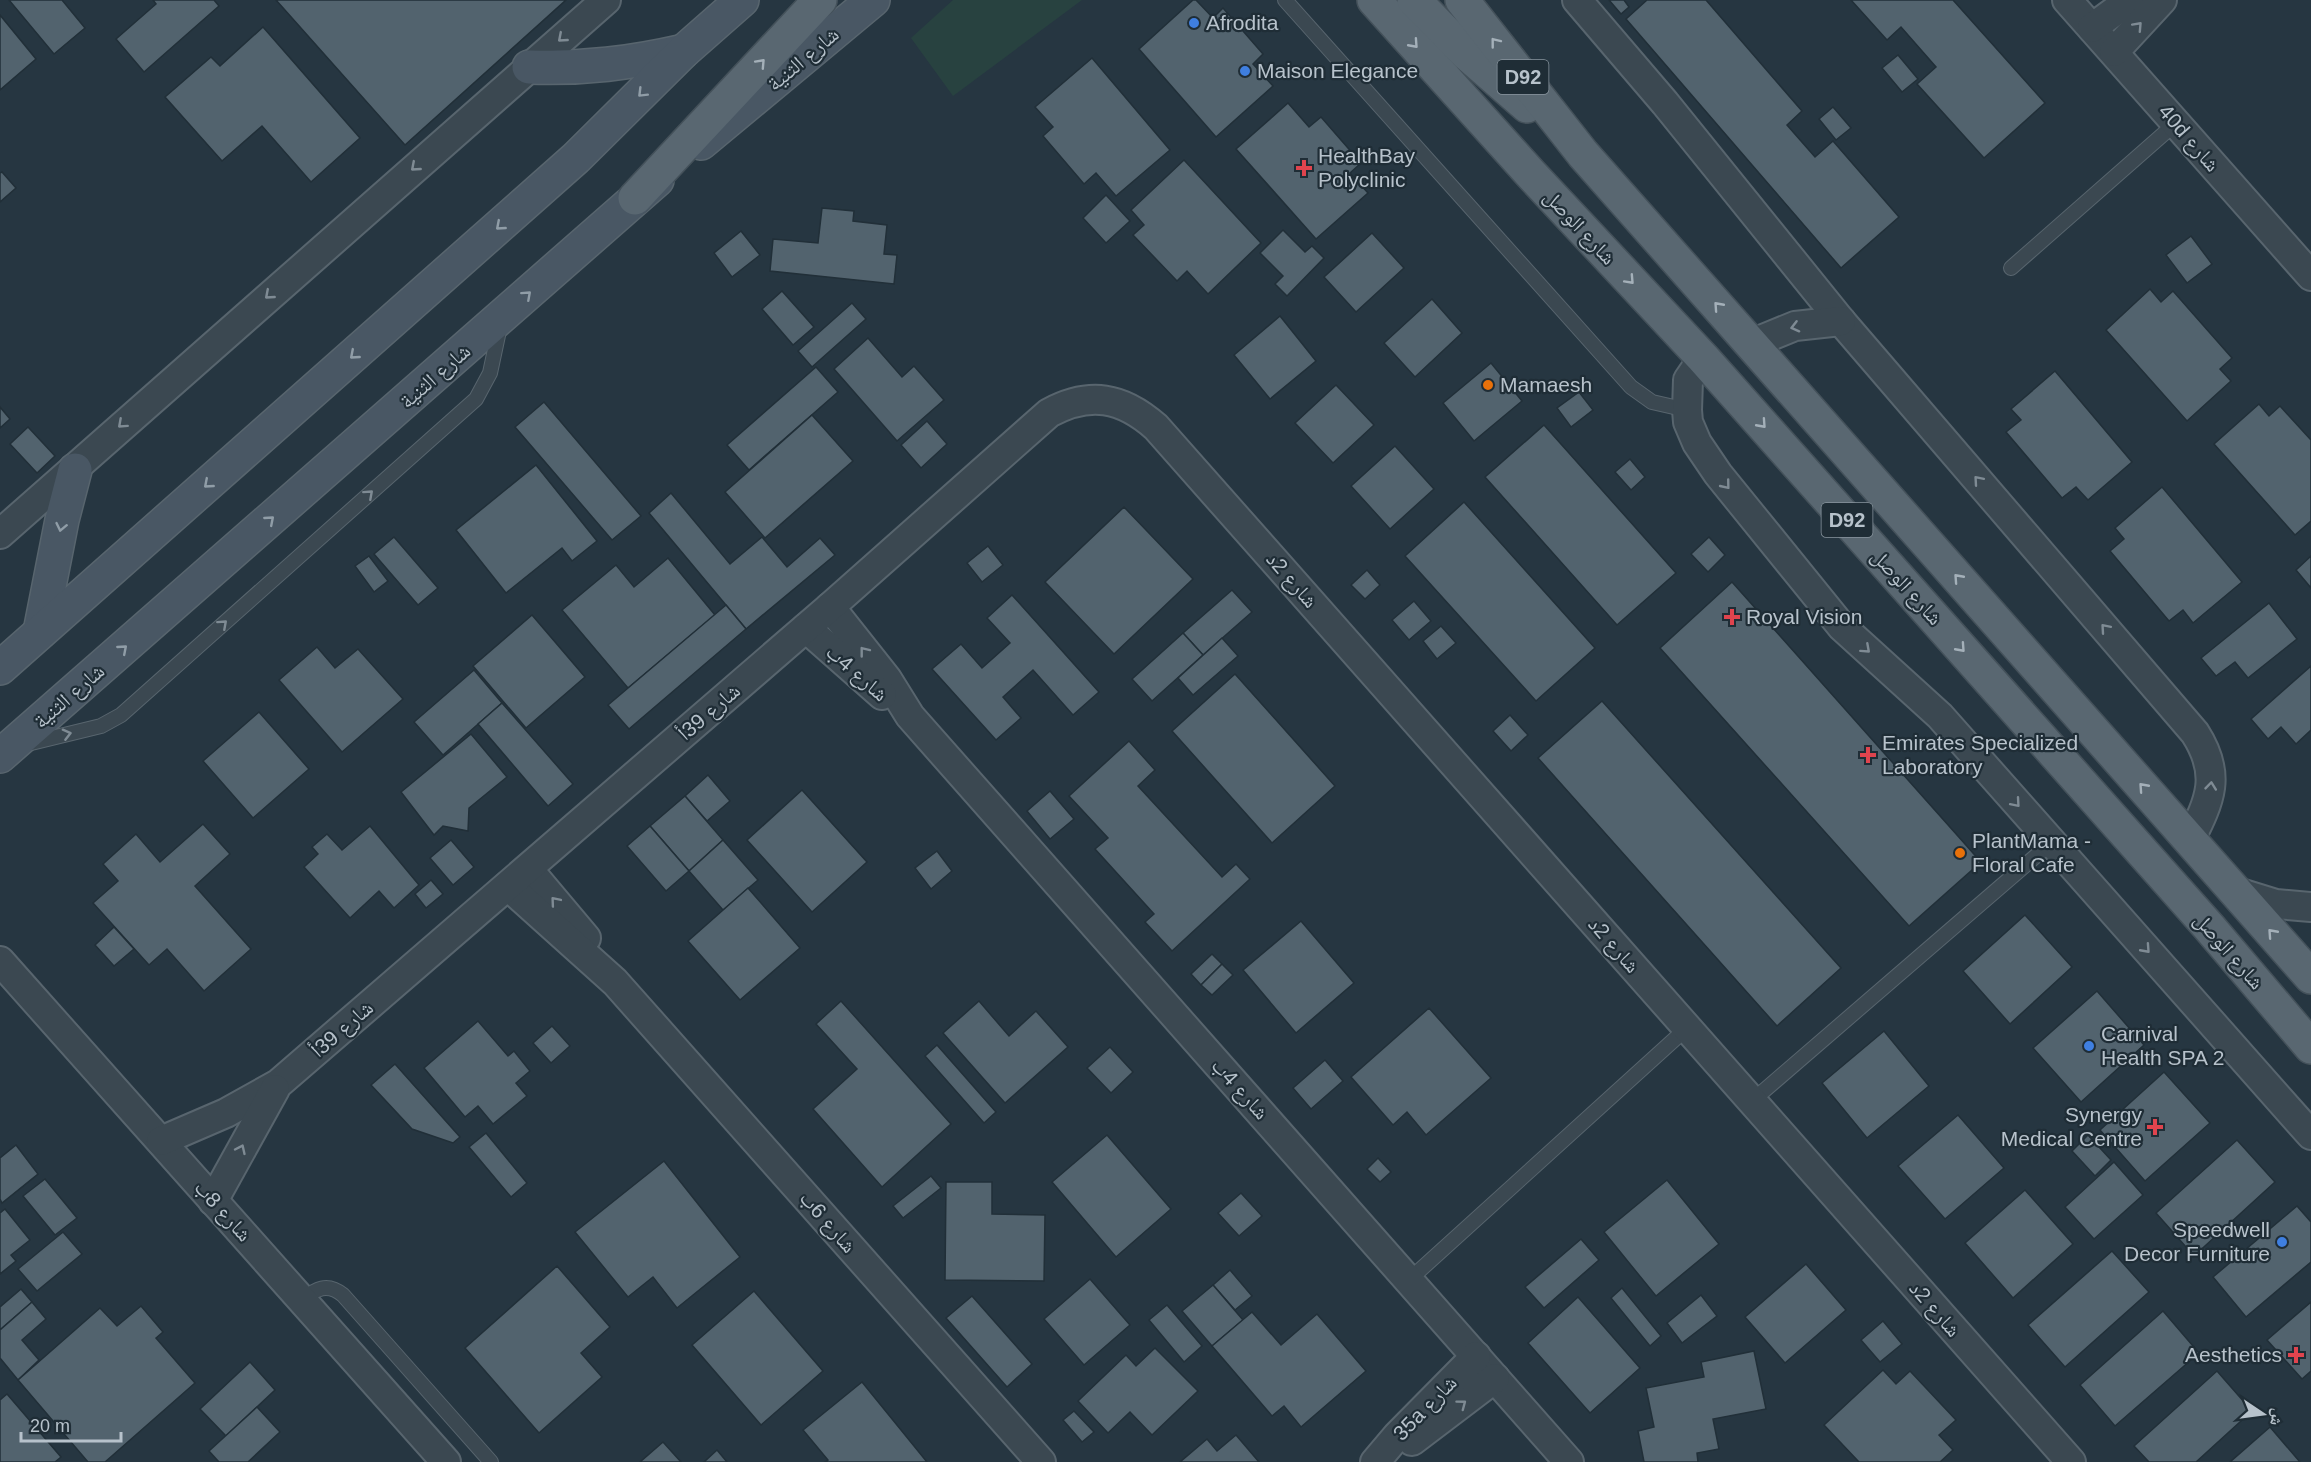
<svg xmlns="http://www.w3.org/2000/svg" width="2311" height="1462" font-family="Arial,'Noto Naskh Arabic',sans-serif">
  <rect width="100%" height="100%" fill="#263641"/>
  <path fill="#284240" d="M953,0H1082L953,96L911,38Z"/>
  <g fill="#52636e" stroke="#212f38" stroke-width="1.5">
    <path d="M9,0H62L85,28L54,54Z"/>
    <path d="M153,0H214L219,6L144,72L116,39L156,4Z"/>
    <path d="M276,0H566L405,145Z"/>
    <path d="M1193,0H1196L1213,18L1223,8L1263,54L1253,64L1273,86L1216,137L1139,49Z"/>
    <path d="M1609,0H1624L1629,7L1621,14Z"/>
    <path d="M1647,0H1706L1802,111L1787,125L1815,157L1833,141L1899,217L1841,268L1626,19Z"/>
    <path d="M1851,0H1953L2045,103L1984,158L1917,84L1936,67L1901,27L1887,40Z"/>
    <path d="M0,15L36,59L0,90Z"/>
    <path d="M263,27L360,138L311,182L262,126L222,161L165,97L211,57L220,66Z"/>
    <path d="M1898,55L1918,79L1902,92L1882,68Z"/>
    <path d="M1092,58L1170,150L1116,196L1096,173L1084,184L1043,136L1053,127L1035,107Z"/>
    <path d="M1288,103L1309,127L1321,117L1361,163L1350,173L1368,193L1316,239L1236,149Z"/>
    <path d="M1833,107L1851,128L1836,140L1819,119Z"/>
    <path d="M1184,160L1261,243L1208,294L1187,271L1177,281L1133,235L1144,225L1131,210Z"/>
    <path d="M2,172L16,188L0,202V173Z"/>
    <path d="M1106,195L1130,221L1106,243L1083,218Z"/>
    <path d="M822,208L854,211L853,221L887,225L884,254L897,255L894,284L770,271L773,239L818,243Z"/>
    <path d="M1283,230L1305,252L1312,246L1324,258L1287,296L1275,284L1283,276L1260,253Z"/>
    <path d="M741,231L760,255L732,277L714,253Z"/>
    <path d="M1372,233L1404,268L1356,312L1324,277Z"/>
    <path d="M2191,236L2212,264L2187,283L2166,255Z"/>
    <path d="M2150,289L2161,302L2173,291L2232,358L2220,369L2231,381L2187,421L2106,330Z"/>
    <path d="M782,291L814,327L793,345L762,309Z"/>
    <path d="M1432,299L1462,333L1415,377L1384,343Z"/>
    <path d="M852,303L866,319L812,367L798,351Z"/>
    <path d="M1280,316L1316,361L1270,399L1234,355Z"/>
    <path d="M868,338L902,377L914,366L944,400L897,441L834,369Z"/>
    <path d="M1491,363L1522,401L1474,441L1443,403Z"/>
    <path d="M816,367L838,392L749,470L727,445Z"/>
    <path d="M2055,371L2132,462L2088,500L2076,487L2062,498L2006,432L2021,420L2011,409Z"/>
    <path d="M1336,385L1374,425L1333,463L1295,423Z"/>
    <path d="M1579,392L1593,410L1571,427L1557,408Z"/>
    <path d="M544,402L641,516L612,540L515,427Z"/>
    <path d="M2259,404L2269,416L2280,406L2311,440V521L2295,535L2214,444Z"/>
    <path d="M0,407L10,419L0,428Z"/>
    <path d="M812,415L853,461L765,538L725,492Z"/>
    <path d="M927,421L947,444L921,468L901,445Z"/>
    <path d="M1544,425L1676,573L1617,625L1485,477Z"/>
    <path d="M28,427L55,456L37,473L10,444Z"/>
    <path d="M1395,446L1434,489L1390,529L1351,486Z"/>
    <path d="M1630,459L1645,477L1631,490L1615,472Z"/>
    <path d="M536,465L597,541L572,561L562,548L506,593L456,530Z"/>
    <path d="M2162,487L2242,582L2193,623L2183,610L2169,621L2110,551L2124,539L2115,528Z"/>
    <path d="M671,493L730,564L762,537L787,567L820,538L835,555L746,629L649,513Z"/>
    <path d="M1464,502L1595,648L1536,701L1405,556Z"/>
    <path d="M1124,507L1193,579L1114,654L1045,582Z"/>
    <path d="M394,537L438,588L418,605L374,554Z"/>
    <path d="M1709,537L1725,555L1708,572L1691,554Z"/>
    <path d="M988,546L1003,565L982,582L967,563Z"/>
    <path d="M369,556L388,581L374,592L355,566Z"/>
    <path d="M2311,556V588L2296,570Z"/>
    <path d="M668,558L715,615L628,688L562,610L616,565L634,587Z"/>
    <path d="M1367,570L1380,585L1365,599L1351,585Z"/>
    <path d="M1732,582L1981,862L1909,926L1660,648Z"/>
    <path d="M1232,590L1252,612L1203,655L1183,633Z"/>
    <path d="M1012,595L1099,692L1073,715L1033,670L1003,697L1021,718L996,740L932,669L961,644L982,668L1010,643L987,618Z"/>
    <path d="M1414,601L1431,621L1409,640L1392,620Z"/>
    <path d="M2269,603L2297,639L2248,678L2235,662L2216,676L2201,658Z"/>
    <path d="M726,605L746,629L629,729L608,705Z"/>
    <path d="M532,615L585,677L526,728L473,666Z"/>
    <path d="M1441,626L1456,643L1437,659L1423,641Z"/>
    <path d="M1183,633L1203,655L1152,701L1132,679Z"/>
    <path d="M1222,638L1238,656L1193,695L1178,678Z"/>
    <path d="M317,647L335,668L358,649L403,699L342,752L279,680Z"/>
    <path d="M2311,666V730L2296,744L2281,727L2268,739L2251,719Z"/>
    <path d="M474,670L502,703L443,755L414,722Z"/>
    <path d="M1235,674L1335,786L1272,843L1172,731Z"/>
    <path d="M1602,701L1841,968L1777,1026L1538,758Z"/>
    <path d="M502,703L573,784L548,806L478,724Z"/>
    <path d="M259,712L309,769L253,818L203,761Z"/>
    <path d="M1510,715L1528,735L1511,751L1493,731Z"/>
    <path d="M471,734L507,777L469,808L468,831L443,826L434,835L401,792Z"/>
    <path d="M1129,741L1155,770L1138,786L1222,877L1236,864L1250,879L1172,951L1145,922L1154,914L1095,849L1108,838L1069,796Z"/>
    <path d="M708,775L730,801L707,821L685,796Z"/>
    <path d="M802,790L867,862L812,912L747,840Z"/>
    <path d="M1050,791L1074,819L1050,839L1027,811Z"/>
    <path d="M685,796L723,840L689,871L650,826Z"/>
    <path d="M203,824L230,854L195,886L251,949L204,991L167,949L149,965L93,903L118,881L103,864L136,834L160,862Z"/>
    <path d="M370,826L419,885L394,908L379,891L350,918L304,867L318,854L312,847L327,834L342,850Z"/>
    <path d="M650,826L689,871L666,891L627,846Z"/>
    <path d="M451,840L474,867L453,885L430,858Z"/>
    <path d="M723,840L758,880L723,910L689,871Z"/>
    <path d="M937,851L952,871L931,889L915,868Z"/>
    <path d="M431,880L443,894L426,908L415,894Z"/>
    <path d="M748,888L800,948L740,1000L688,941Z"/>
    <path d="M2025,915L2072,967L2010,1024L1963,971Z"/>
    <path d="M1301,921L1354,983L1296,1033L1243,970Z"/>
    <path d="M114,927L134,949L114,966L95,945Z"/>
    <path d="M1212,954L1222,964L1201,985L1191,974Z"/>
    <path d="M1222,964L1233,975L1212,995L1201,985Z"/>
    <path d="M2097,991L2144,1045L2081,1102L2033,1048Z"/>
    <path d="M841,1001L951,1124L882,1187L813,1109L857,1069L816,1024Z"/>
    <path d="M979,1001L1009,1036L1036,1011L1068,1047L1005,1103L943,1033Z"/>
    <path d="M1429,1008L1491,1078L1426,1135L1407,1112L1393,1125L1351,1077Z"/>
    <path d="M478,1021L508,1056L514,1051L530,1071L516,1083L527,1096L493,1124L478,1106L465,1117L424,1068Z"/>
    <path d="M552,1026L570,1046L551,1063L533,1043Z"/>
    <path d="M1884,1031L1929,1086L1867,1138L1822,1083Z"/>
    <path d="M937,1045L996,1112L984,1123L925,1056Z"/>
    <path d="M1110,1047L1133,1072L1111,1093L1087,1068Z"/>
    <path d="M1325,1060L1343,1081L1311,1109L1293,1088Z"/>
    <path d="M395,1064L460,1137L453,1143L412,1129L371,1085Z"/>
    <path d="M2164,1072L2210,1123L2145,1181L2100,1130Z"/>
    <path d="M1958,1115L2004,1168L1945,1219L1898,1166Z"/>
    <path d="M486,1133L527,1183L511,1197L469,1147Z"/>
    <path d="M1107,1135L1171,1209L1116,1257L1052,1182Z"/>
    <path d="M2088,1135L2111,1160L2095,1176L2072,1151Z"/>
    <path d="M2237,1140L2275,1182L2194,1256L2156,1213Z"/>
    <path d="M16,1145L38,1174L2,1203L0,1199V1158Z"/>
    <path d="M1378,1158L1391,1172L1380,1182L1367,1169Z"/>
    <path d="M664,1161L740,1257L677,1308L653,1277L628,1297L575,1232Z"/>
    <path d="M2114,1162L2143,1195L2094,1239L2065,1207Z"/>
    <path d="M931,1176L941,1188L903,1218L893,1206Z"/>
    <path d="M45,1179L77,1218L55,1235L23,1196Z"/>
    <path d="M1667,1180L1719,1244L1656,1296L1604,1232Z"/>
    <path d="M946,1182H992V1214L1045,1215L1044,1281L945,1280Z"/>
    <path d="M2025,1190L2073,1244L2013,1298L1965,1243Z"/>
    <path d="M1241,1193L1262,1216L1239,1236L1218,1213Z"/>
    <path d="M2297,1206L2311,1222V1262L2246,1317L2213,1277Z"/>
    <path d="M5,1209L30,1240L11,1255L16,1261L0,1274V1213Z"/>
    <path d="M63,1232L82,1254L37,1291L18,1269Z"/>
    <path d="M1581,1239L1599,1260L1544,1308L1525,1287Z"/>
    <path d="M2112,1251L2149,1292L2065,1367L2028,1325Z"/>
    <path d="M1806,1264L1846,1310L1785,1363L1745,1317Z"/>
    <path d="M557,1266L610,1327L581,1353L602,1377L539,1433L465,1348Z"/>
    <path d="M1230,1270L1252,1296L1235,1310L1213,1285Z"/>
    <path d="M1090,1279L1130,1325L1084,1365L1044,1319Z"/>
    <path d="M1213,1285L1243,1320L1212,1346L1182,1311Z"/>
    <path d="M1622,1288L1661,1336L1650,1346L1611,1298Z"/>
    <path d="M21,1289L32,1302L0,1330V1307Z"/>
    <path d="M754,1291L823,1371L761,1425L692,1345Z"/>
    <path d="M1701,1295L1717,1316L1682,1343L1667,1323Z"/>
    <path d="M972,1296L1032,1364L1007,1387L946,1318Z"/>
    <path d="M1578,1297L1640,1368L1590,1413L1528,1343Z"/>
    <path d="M32,1302L46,1319L22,1340L39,1360L18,1380L0,1358V1330Z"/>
    <path d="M2311,1302V1371L2302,1379L2267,1340Z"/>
    <path d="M1167,1305L1202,1346L1184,1362L1149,1320Z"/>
    <path d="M141,1306L163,1332L156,1338L195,1383L105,1462H88L18,1380L100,1308L117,1326Z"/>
    <path d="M2163,1311L2199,1353L2115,1426L2080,1385Z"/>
    <path d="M1252,1312L1281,1345L1317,1314L1366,1371L1301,1427L1284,1406L1272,1416L1212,1346Z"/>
    <path d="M1883,1321L1902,1344L1880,1362L1861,1340Z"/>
    <path d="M1155,1348L1198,1391L1152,1435L1130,1412L1108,1433L1078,1401L1126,1355L1136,1366Z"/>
    <path d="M1754,1351L1766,1409L1713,1419L1719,1449L1697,1453L1698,1462H1644L1638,1431L1654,1427L1646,1388L1704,1377L1701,1362Z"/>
    <path d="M250,1362L275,1390L226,1436L200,1409Z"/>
    <path d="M1883,1370L1896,1384L1910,1371L1956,1420L1939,1435L1953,1450L1940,1462H1859L1824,1425Z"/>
    <path d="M2217,1371L2252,1411L2196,1462H2149L2134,1446Z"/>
    <path d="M862,1382L927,1462H825L828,1460L803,1430Z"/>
    <path d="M7,1394L61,1457L55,1462H0V1400Z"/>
    <path d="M257,1407L280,1432L248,1462H219L209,1451Z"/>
    <path d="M1074,1411L1094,1432L1082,1442L1063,1420Z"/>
    <path d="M2270,1427L2300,1462H2230Z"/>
    <path d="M1236,1435L1259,1462H1180L1207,1439L1217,1451Z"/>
    <path d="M663,1442L681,1462H640Z"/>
    <path d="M717,1450L727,1462H704Z"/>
  </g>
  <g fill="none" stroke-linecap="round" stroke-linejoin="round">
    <defs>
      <g id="lane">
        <path d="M1285,0L1631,387L1652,402L1687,410"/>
        <path d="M2011,268L2176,123"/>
        <path d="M27,744L101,726L121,715L476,399L490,373L500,326"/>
        <path d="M1752,1101L2051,843"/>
        <path d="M1409,1280L1687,1028"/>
        <path d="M301,1300C316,1289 327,1282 343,1295L491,1462"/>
      </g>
      <g id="street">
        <path d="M1577,0L1665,103L1841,321L2195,733C2222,775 2210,800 2190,840"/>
        <path d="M2067,0L2311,276"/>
        <path d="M2092,28L2130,0"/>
        <path d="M2114,52L2162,0"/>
        <path d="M1751,344L1795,326L1841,321"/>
        <path d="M1703,358L1688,380L1687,410L1688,422L1697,443L1718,474L1842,627L1940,716L2311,1135"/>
        <path d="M0,534L606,0"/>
        <path d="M830,607L887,679L910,716L1569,1462"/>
        <path d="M806,628L882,695"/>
        <path d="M528,869L586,938"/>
        <path d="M508,886L615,982L1041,1462"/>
        <path d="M2234,891L2276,904L2311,907"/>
        <path d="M0,961L446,1462"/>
        <path d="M161,1141L226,1113L278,1084L830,607L1049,413C1090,391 1122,397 1156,427L2071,1462"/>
        <path d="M213,1201L275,1089"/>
        <path d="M1412,1441L1495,1378"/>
        <path d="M1375,1462L1397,1436L1476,1356"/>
      </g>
      <g id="secondary">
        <path d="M529,67C584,69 631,63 684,51"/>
        <path d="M701,143L873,0"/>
        <path d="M40,632L62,520L75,470"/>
        <path d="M0,668L576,158L684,51L742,0"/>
        <path d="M0,756L657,180"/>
      </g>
      <g id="primary">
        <path d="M1374,0L1530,173L1703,358L2209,927L2311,1047"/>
        <path d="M1414,0L1466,53L1527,106"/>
        <path d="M1462,0L1583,154L2311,977"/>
        <path d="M635,198L820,0"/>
      </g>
    </defs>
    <use href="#lane" stroke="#58656e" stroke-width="16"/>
    <use href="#street" stroke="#58656e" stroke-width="32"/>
    <use href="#secondary" stroke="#58656e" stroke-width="36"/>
    <use href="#primary" stroke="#44515a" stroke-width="36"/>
    <use href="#lane" stroke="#3b4851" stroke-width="14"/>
    <use href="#street" stroke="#3b4851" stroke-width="28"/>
    <use href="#secondary" stroke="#495764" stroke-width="33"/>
    <use href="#primary" stroke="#596771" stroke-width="33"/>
  </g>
  <defs><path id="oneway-chevron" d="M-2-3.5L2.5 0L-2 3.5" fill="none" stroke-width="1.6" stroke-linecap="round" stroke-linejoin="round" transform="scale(1.5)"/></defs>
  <g stroke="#7f8b94">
    <use href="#oneway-chevron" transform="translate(2138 26) rotate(-47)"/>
    <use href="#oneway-chevron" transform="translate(562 38) rotate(139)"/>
    <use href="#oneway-chevron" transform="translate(415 167) rotate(139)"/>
    <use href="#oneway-chevron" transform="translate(269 295) rotate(139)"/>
    <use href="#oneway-chevron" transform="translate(1795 327) rotate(166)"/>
    <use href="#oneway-chevron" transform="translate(122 424) rotate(138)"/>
    <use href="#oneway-chevron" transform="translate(1978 480) rotate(-131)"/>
    <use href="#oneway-chevron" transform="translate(1726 485) rotate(51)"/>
    <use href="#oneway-chevron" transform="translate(369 494) rotate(-42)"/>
    <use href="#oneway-chevron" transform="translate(223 624) rotate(-42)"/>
    <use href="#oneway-chevron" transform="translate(2105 628) rotate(-131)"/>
    <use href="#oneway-chevron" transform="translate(1866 649) rotate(42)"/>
    <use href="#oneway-chevron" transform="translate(864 651) rotate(-128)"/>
    <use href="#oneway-chevron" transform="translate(67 734) rotate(-14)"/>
    <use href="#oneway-chevron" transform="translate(2211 786) rotate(-84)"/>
    <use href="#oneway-chevron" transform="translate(2016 803) rotate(49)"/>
    <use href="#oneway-chevron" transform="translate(555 901) rotate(-130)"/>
    <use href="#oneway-chevron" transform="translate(2146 949) rotate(48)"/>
    <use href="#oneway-chevron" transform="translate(241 1149) rotate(-65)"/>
    <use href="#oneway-chevron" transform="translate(1462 1404) rotate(-37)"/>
  </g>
  <g stroke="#a4b0b9">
    <use href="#oneway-chevron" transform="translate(1495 42) rotate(-128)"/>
    <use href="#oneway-chevron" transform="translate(1414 44) rotate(48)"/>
    <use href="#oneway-chevron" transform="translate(761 63) rotate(-47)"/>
    <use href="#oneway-chevron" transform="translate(1630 280) rotate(47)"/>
    <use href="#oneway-chevron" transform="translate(1718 306) rotate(-132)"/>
    <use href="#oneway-chevron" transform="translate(1762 424) rotate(48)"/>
    <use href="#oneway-chevron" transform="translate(1958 578) rotate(-132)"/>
    <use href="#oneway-chevron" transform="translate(1961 648) rotate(48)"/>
    <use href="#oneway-chevron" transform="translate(2143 787) rotate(-132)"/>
    <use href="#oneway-chevron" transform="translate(2272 933) rotate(-132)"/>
  </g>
  <g stroke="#909da7">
    <use href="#oneway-chevron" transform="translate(642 93) rotate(135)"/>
    <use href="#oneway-chevron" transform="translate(500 226) rotate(139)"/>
    <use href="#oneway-chevron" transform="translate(527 295) rotate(-42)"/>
    <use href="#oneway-chevron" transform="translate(354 355) rotate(139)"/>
    <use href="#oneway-chevron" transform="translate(208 484) rotate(139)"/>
    <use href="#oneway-chevron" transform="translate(270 520) rotate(-41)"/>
    <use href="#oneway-chevron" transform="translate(61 527) rotate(102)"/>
    <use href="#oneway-chevron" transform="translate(123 649) rotate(-41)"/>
  </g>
  <g fill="#3f7fe0" stroke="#1f2d36" stroke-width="2">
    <circle cx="1194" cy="23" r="6"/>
    <circle cx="1245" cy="71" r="6"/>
    <circle cx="2089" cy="1046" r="6"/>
    <circle cx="2282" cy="1242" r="6"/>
  </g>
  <g fill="#e0444e" stroke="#1f2d36" stroke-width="2">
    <path d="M1301 159h6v6h6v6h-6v6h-6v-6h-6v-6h6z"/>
    <path d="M1729 608h6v6h6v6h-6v6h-6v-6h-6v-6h6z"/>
    <path d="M1865 746h6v6h6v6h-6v6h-6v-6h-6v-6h6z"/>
    <path d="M2152 1118h6v6h6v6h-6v6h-6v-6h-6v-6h6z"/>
    <path d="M2293 1346h6v6h6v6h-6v6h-6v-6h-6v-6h6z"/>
  </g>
  <g fill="#e8710a" stroke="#1f2d36" stroke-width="2">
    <circle cx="1488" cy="385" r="6"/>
    <circle cx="1960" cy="853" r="6"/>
  </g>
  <g text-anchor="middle" stroke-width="4.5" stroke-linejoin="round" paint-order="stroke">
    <g fill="#1f2d36" stroke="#89959e" stroke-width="1.5">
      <rect x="1497.5" y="60" width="51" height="34" rx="4.5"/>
      <rect x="1821.5" y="503" width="51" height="34" rx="4.5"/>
    </g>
    <g font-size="20" font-weight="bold" fill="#b7c2cb">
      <text x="1523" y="84">D92</text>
      <text x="1847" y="527">D92</text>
    </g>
    <g font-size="21" fill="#b7c2cb" stroke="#1f2d36" text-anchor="start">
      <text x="1206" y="30">Afrodita</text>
      <text x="1257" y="78">Maison Elegance</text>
      <text x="1318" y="163">HealthBay<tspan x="1318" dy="24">Polyclinic</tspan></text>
      <text x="1500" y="392">Mamaesh</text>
      <text x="1746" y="624">Royal Vision</text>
      <text x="1882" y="750">Emirates Specialized<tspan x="1882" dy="24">Laboratory</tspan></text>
      <text x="1972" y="848">PlantMama -<tspan x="1972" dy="24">Floral Cafe</tspan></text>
      <text x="2101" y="1041">Carnival<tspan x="2101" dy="24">Health SPA 2</tspan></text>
      <text x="2142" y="1122" text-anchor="end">Synergy<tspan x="2142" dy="24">Medical Centre</tspan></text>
      <text x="2270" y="1237" text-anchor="end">Speedwell<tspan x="2270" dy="24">Decor Furniture</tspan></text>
      <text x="2282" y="1362" text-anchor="end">Aesthetics</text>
    </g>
    <g font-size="21" fill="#b7c2cb" stroke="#1f2d36">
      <text transform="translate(803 59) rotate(-40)" y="7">شارع الثنية</text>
      <text transform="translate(2189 138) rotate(49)" y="7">40d شارع</text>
      <text transform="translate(1580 227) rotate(47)" y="7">شارع الوصل</text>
      <text transform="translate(435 376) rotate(-41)" y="7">شارع الثنية</text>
      <text transform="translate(1292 580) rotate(49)" y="7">شارع 2د</text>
      <text transform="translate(1907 587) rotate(48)" y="7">شارع الوصل</text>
      <text transform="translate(857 673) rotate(41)" y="7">شارع 4ب</text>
      <text transform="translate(69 696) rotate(-41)" y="7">شارع الثنية</text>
      <text transform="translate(709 712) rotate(-41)" y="7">شارع 39أ</text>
      <text transform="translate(1614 945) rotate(49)" y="7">شارع 2د</text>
      <text transform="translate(2229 951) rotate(49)" y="7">شارع الوصل</text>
      <text transform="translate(342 1029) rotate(-41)" y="7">شارع 39أ</text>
      <text transform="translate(1240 1089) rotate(48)" y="7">شارع 4ب</text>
      <text transform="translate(223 1211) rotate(48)" y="7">شارع 8ب</text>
      <text transform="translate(828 1222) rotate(49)" y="7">شارع 6ب</text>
      <text transform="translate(1935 1309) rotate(49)" y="7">شارع 2د</text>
      <text transform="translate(1425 1408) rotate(-46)" y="7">35a شارع</text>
    </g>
  </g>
  <g transform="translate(2263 1414) rotate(103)" stroke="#1f2d36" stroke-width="4.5" paint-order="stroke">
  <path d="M0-4.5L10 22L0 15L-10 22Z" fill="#b7c2cb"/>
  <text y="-9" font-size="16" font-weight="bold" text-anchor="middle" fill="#b7c2cb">ش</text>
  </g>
  <path d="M21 1432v9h100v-9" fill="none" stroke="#b7c2cb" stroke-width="3"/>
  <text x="30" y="1432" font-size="18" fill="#b7c2cb" stroke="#1f2d36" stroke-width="4.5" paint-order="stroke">20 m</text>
</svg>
